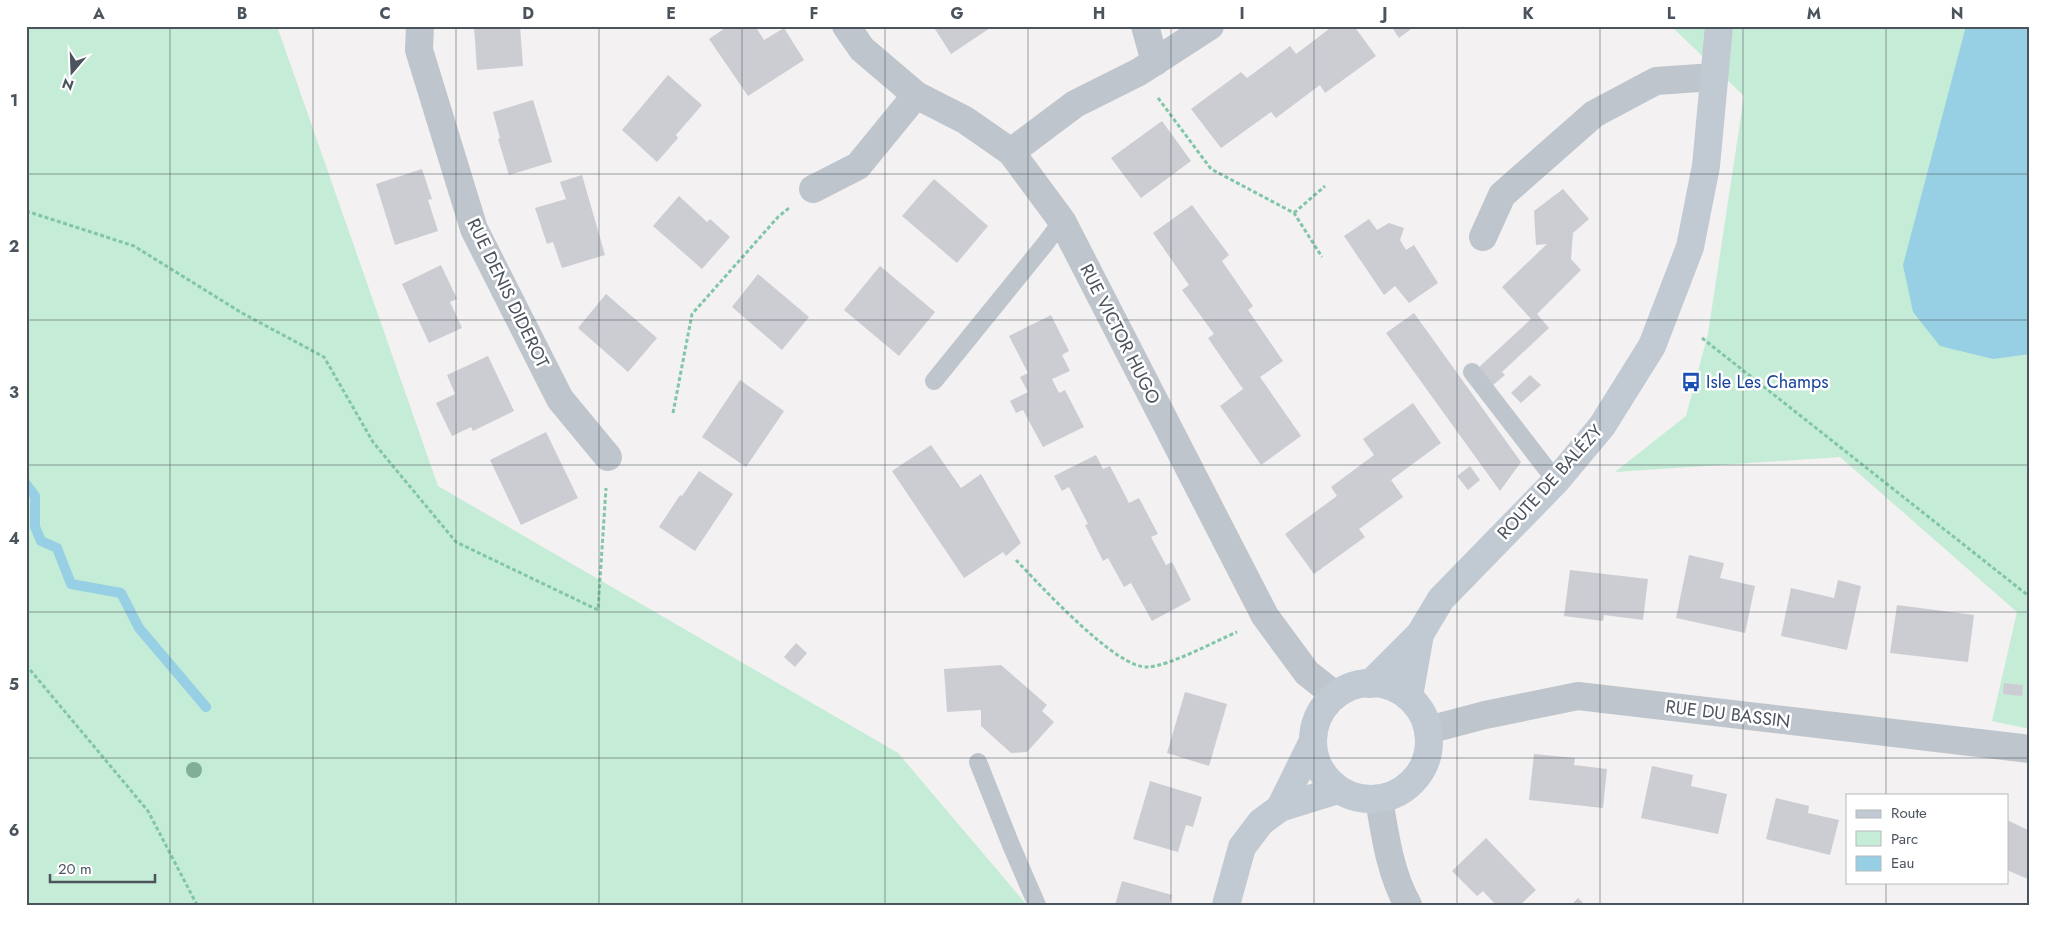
<svg xmlns="http://www.w3.org/2000/svg" width="2056" height="931" font-family="Jost,sans-serif">
  <rect width="100%" height="100%" fill="#f3f1f1"/>
  <g fill="#c5ecd6">
    <path d="M26,26H277L438,486L898,753L1027,905H26Z"/>
    <path d="M1671,26H2030V729L1992,721L2017,612L1840,457L1615,472L1686,416L1708,334L1744,96Z"/>
  </g>
  <path fill="#97d0e4" d="M1966,26H2030V354L1993,359L1940,346L1913,312L1903,265Z"/>
  <g fill="none" stroke-linecap="round" stroke-linejoin="round">
    <path stroke="#97d0e4" stroke-width="10" d="M26,484L35,496V527L41,541L57,548L71,584L121,593L139,628L206,707"/>
  </g>
  <g fill="#cccdd3">
    <path d="M474,26H520L523,66L477,70Z"/>
    <path d="M728,26H755L764,40L784,28L804,60L748,96L709,39Z"/>
    <path d="M933,26H993L951,54Z"/>
    <path d="M1333,26H1354L1376,56L1325,93L1320,85L1276,118L1271,112L1221,148L1191,109L1241,72L1247,78L1290,46L1296,54Z"/>
    <path d="M1391,26H1415L1399,38Z"/>
    <path d="M668,75L702,105L676,135L678,138L657,162L622,130Z"/>
    <path d="M533,100L552,162L509,175L498,139L500,138L493,112Z"/>
    <path d="M1162,121L1191,161L1141,198L1111,158Z"/>
    <path d="M422,169L432,199L428,200L438,231L395,245L376,184Z"/>
    <path d="M582,175L605,255L562,268L553,242L547,244L535,208L566,199L560,182Z"/>
    <path d="M934,179L988,226L957,263L902,216Z"/>
    <path d="M1563,189L1589,219L1573,233L1571,259L1581,270L1537,314L1549,328L1502,372L1505,375L1492,386L1477,369L1531,319L1502,287L1547,244L1536,245L1534,211Z"/>
    <path d="M679,196L707,222L710,219L730,237L702,269L653,226Z"/>
    <path d="M1192,205L1229,255L1222,261L1253,306L1248,310L1283,361L1260,377L1301,436L1261,465L1220,406L1243,389L1208,338L1214,334L1182,290L1189,285L1153,233Z"/>
    <path d="M1369,219L1377,230L1389,223L1404,228L1400,240L1406,250L1414,245L1438,283L1409,303L1395,286L1384,295L1344,236Z"/>
    <path d="M441,265L457,299L450,302L462,328L429,343L402,284Z"/>
    <path d="M880,266L935,312L899,356L844,310Z"/>
    <path d="M758,274L809,317L782,350L732,307Z"/>
    <path d="M606,294L657,338L628,372L578,328Z"/>
    <path d="M1414,313L1521,462L1500,491L1386,333Z"/>
    <path d="M1051,315L1069,351L1062,355L1070,371L1052,379L1059,393L1065,390L1084,427L1043,447L1023,410L1016,413L1010,401L1028,392L1020,377L1028,373L1009,336Z"/>
    <path d="M488,356L514,411L473,431L471,427L452,436L436,403L455,394L447,375Z"/>
    <path d="M1530,375L1541,385L1521,403L1511,393Z"/>
    <path d="M740,380L784,411L746,467L702,437Z"/>
    <path d="M1413,403L1441,443L1391,480L1403,497L1359,529L1365,537L1314,574L1285,534L1337,496L1331,487L1374,455L1363,439Z"/>
    <path d="M546,432L578,498L521,525L490,460Z"/>
    <path d="M931,445L961,488L981,474L1021,543L1006,556L1003,552L964,578L892,471Z"/>
    <path d="M1096,455L1103,469L1110,466L1129,503L1139,498L1158,534L1151,537L1166,565L1172,562L1191,600L1152,621L1131,583L1124,587L1108,558L1103,561L1085,525L1088,524L1069,487L1062,491L1054,476Z"/>
    <path d="M1470,466L1480,480L1468,490L1457,476Z"/>
    <path d="M699,471L733,494L695,551L659,527L680,495L682,496Z"/>
    <path d="M1689,555L1724,563L1720,578L1755,586L1745,633L1676,618Z"/>
    <path d="M1570,570L1648,579L1643,620L1604,615L1603,621L1564,616Z"/>
    <path d="M1838,580L1861,586L1847,650L1781,636L1791,588L1834,598Z"/>
    <path d="M1897,605L1974,615L1968,662L1890,653Z"/>
    <path d="M796,643L807,653L795,667L784,657Z"/>
    <path d="M1001,665L1047,705L1042,711L1054,722L1027,752L1011,753L981,726V710L947,712L944,669Z"/>
    <path d="M2004,683L2023,685L2022,696L2003,694Z"/>
    <path d="M1185,692L1227,704L1209,766L1167,753Z"/>
    <path d="M1534,754L1575,758L1574,765L1607,769L1603,808L1529,800Z"/>
    <path d="M1652,766L1693,775L1691,786L1727,794L1718,834L1641,818Z"/>
    <path d="M1150,781L1202,797L1193,827L1186,825L1178,852L1133,839Z"/>
    <path d="M1776,798L1809,806L1808,813L1839,820L1830,855L1766,839Z"/>
    <path d="M2007,820L2030,831V880L2007,870Z"/>
    <path d="M1486,838L1536,890L1520,905H1496L1483,891L1477,896L1452,871Z"/>
    <path d="M1122,881L1172,895L1169,905H1115Z"/>
    <path d="M1578,898L1585,905H1571Z"/>
  </g>
  <g fill="none" stroke-linecap="round" stroke-linejoin="round">
    <g stroke="#80c6a7" stroke-width="3" stroke-dasharray="4 2.5" stroke-linecap="butt">
      <path d="M1158,98L1211,169L1294,213L1322,257"/>
      <path d="M26,211L134,246L242,313L324,357L373,442L456,542L598,610L606,488"/>
      <path d="M1294,213L1325,186"/>
      <path d="M1702,338L2030,597"/>
      <path d="M673,413L692,314L778,217L789,208"/>
      <path d="M1016,560C1038,583 1117,670 1148,667C1169,666 1216,641 1237,632"/>
      <path d="M26,665L148,811L197,905"/>
    </g>
    <g stroke="#bfc5cc" stroke-width="18">
      <path d="M1472,372L1556,481"/>
      <path d="M934,381L1045,244L1062,221"/>
      <path d="M978,762L1011,845L1037,905"/>
    </g>
    <g stroke="#bfc5cc" stroke-width="28">
      <path d="M420,26L419,50L474,229L560,399L608,457"/>
      <path d="M846,26L862,49L916,95L965,120L1011,152L1062,221L1265,616L1307,673L1335,695"/>
      <path d="M1145,26L1155,62"/>
      <path d="M1011,152L1075,104L1139,72L1210,26"/>
      <path d="M813,189L858,166L916,95"/>
      <path d="M1483,237L1502,195L1594,114L1656,81L1714,77"/>
      <path d="M1428,730L1485,715L1578,696L2030,749"/>
      <path d="M1379,799C1385,835 1390,873 1408,905"/>
    </g>
    <g stroke="#c1c9d3" stroke-width="28">
      <circle cx="1371" cy="741" r="58"/>
      <path d="M1370,684L1420,634L1441,599L1556,481L1602,426L1652,346L1690,247L1706,166L1719,26"/>
      <path d="M1409,696L1420,634"/>
      <path d="M1280,808L1312,743"/>
      <path d="M1226,905L1242,847L1261,822L1280,808L1338,790"/>
    </g>
  </g>
  <circle fill="#80ae99" cx="194" cy="770" r="8"/>
  <path fill="none" stroke="#4b535d" stroke-width="1" stroke-opacity="0.55" d="M170,26V905M313,26V905M456,26V905M599,26V905M742,26V905M885,26V905M1028,26V905M1171,26V905M1314,26V905M1457,26V905M1600,26V905M1743,26V905M1886,26V795M26,174H2030M26,320H2030M26,465H2030M26,612H2030M26,758H2030M1886,882V905"/>
  <defs>
    <symbol id="bus-bare" viewBox="-9 -9 18 18"><path d="M-5-6H5V4H4V6H2V4H-2V6H-4V4H-5ZM-3.5-4V0h7V-4ZM-3.5 1.2v1.5H-2V1.2ZM2 1.2v1.5H3.5V1.2Z" fill="#1a4fb4" stroke="#fff" stroke-width="2.5" paint-order="stroke"/></symbol>
  </defs>
  <g fill-rule="evenodd">
    <use href="#bus-bare" x="1677" y="368" width="28" height="28"/>
  </g>
  <g text-anchor="middle" stroke-width="5" stroke-linejoin="round" paint-order="stroke">
    <g font-size="18" fill="#4b535d" stroke="#fff">
      <text transform="translate(508 293) rotate(64)" y="6">RUE DENIS DIDEROT</text>
      <text transform="translate(1120 334) rotate(63)" y="6">RUE VICTOR HUGO</text>
      <text transform="translate(1550 482) rotate(-48)" y="6">ROUTE DE BALÉZY</text>
      <text transform="translate(1728 714) rotate(7)" y="6">RUE DU BASSIN</text>
    </g>
    <g font-size="18" fill="#164399" stroke="#fff" text-anchor="start">
      <text x="1706" y="388">Isle Les Champs</text>
    </g>
  </g>
  <rect width="2056" height="931" fill="none" stroke="#ffffff" stroke-width="55"/>
  <rect x="1846" y="794" width="162" height="90" fill="#ffffff" stroke="#b7babe"/>
  <rect x="1856" y="810" width="25" height="8" fill="#c1c9d3" stroke="#b7babe"/>
  <text x="1891" y="818" font-size="15" fill="#4b535d">Route</text>
  <rect x="1856" y="831" width="25" height="15" fill="#c5ecd6" stroke="#b7babe"/>
  <text x="1891" y="844" font-size="15" fill="#4b535d">Parc</text>
  <rect x="1856" y="856" width="25" height="15" fill="#97d0e4" stroke="#b7babe"/>
  <text x="1891" y="868" font-size="15" fill="#4b535d">Eau</text>
  <g transform="translate(72 72) rotate(199)" stroke="#ffffff" stroke-width="4" paint-order="stroke">
  <path d="M0-4L9 19L0 12L-9 19Z" fill="#4b535d"/>
  <text y="-8" font-size="14" font-weight="bold" text-anchor="middle" fill="#4b535d">N</text>
  </g>
  <path d="M50 874v8h105v-8" fill="none" stroke="#4b535d" stroke-width="2.5"/>
  <text x="58" y="874" font-size="15" fill="#4b535d" stroke="#ffffff" stroke-width="4" paint-order="stroke">20 m</text>
  <rect x="28" y="28" width="2000" height="876" fill="none" stroke="#4b535d" stroke-width="2"/>
  <g font-size="16" text-anchor="middle" font-weight="bold" fill="#4b535d">
    <text x="99" y="19">A</text>
    <text x="242" y="19">B</text>
    <text x="385" y="19">C</text>
    <text x="528" y="19">D</text>
    <text x="671" y="19">E</text>
    <text x="814" y="19">F</text>
    <text x="957" y="19">G</text>
    <text x="1099" y="19">H</text>
    <text x="1242" y="19">I</text>
    <text x="1385" y="19">J</text>
    <text x="1528" y="19">K</text>
    <text x="1671" y="19">L</text>
    <text x="1814" y="19">M</text>
    <text x="1957" y="19">N</text>
    <text x="14" y="106">1</text>
    <text x="14" y="252">2</text>
    <text x="14" y="398">3</text>
    <text x="14" y="544">4</text>
    <text x="14" y="690">5</text>
    <text x="14" y="836">6</text>
  </g>
</svg>
